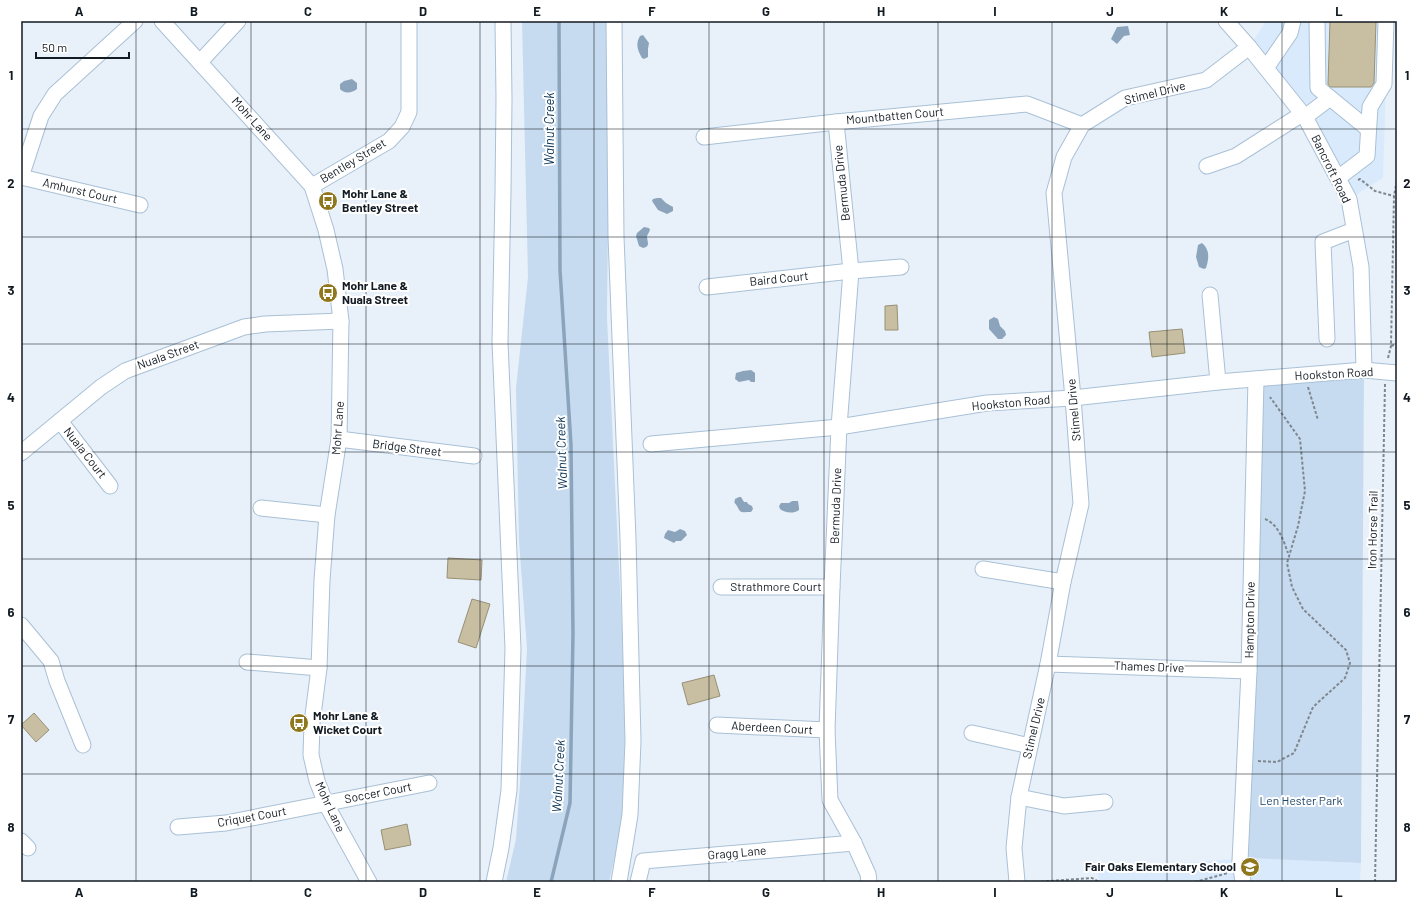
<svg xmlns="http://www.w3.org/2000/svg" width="1418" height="903" font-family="Barlow,sans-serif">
  <rect width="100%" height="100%" fill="#e8f1fa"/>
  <g fill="#d9eafc">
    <path d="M1266,21H1388L1383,178L1349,199L1305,117L1249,47Z"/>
    <path d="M1247,858L1361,863L1360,882H1099L1098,870Z"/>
  </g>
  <g fill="#c6dbef">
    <path d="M522,21H610L607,318L628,755L623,822L609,882H506L516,839L520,783L527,649L519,541L516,388L528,277Z"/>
    <path d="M1364,370L1361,863L1247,858L1256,379Z"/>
  </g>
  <g fill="#8ba4bb">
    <path d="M1128,26L1130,35L1124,36L1117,44L1111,39L1117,27Z"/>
    <path d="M643,35L649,43L648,49V57L644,59L642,58C638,51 635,44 640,36Z"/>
    <path d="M352,79L357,83V89C352,93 344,94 340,89V84L344,81Z"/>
    <path d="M657,198H661L666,203L673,207V211L667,214L658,210L652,201L653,199Z"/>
    <path d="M644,227L649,228L650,230L647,236C647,242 651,246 643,248L639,246L636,236L637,233Z"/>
    <path d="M1202,243C1210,250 1209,258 1206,268L1204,269L1199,267L1196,257L1198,245Z"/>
    <path d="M994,317L998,319L1000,326L1005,331L1006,335L1002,339H998L989,329V320Z"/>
    <path d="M751,370L755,373V382H751L749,380L739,382L735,379L736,373L743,371Z"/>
    <path d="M739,497H741L744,502H747L748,504L752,506L753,509L751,512C741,512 741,514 737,506C734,501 734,505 735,499Z"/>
    <path d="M792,501H798L799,508V510C793,514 785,513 780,509L779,506L781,503H789Z"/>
    <path d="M680,529L685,531L687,535L681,541H676L674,543L664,538L665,534L668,530L675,532Z"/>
  </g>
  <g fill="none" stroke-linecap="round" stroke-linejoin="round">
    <path stroke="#8ba4bb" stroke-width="3.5" d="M551,882L570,803L573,634L571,445L560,270L559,21"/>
  </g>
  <g fill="#c8bfa2" stroke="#989074">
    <path d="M1330,21H1376L1374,83L1371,87H1330L1328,84Z"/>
    <path d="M897,305L898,330H885V306Z"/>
    <path d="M1182,329L1185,353L1152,357L1149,332Z"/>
    <path d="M448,558L482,560L481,580L447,578Z"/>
    <path d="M472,599L490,604L476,648L458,642Z"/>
    <path d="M714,675L720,696L688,705L682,683Z"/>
    <path d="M34,713L49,730L36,742L21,725Z"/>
    <path d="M407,824L411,845L385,850L381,830Z"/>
  </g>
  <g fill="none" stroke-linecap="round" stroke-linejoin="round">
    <defs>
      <g id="minor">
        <path d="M162,21L312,186L326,230L335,269L341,321L339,439L327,515L322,580L319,668L312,723L311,755L317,781L326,804L369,882"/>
        <path d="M614,21L616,237L628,539L633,741L630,815L619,882"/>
        <path d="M1226,21L1249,47L1305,117L1349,199L1361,267L1364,370"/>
        <path d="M1317,21L1318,88L1368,129"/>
        <path d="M200,62L238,21"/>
        <path d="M1266,68L1290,33L1293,21"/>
        <path d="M1305,117L1330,98"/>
        <path d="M836,122L851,271L839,427L832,587L827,730L830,800L854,843L868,874L869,882"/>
        <path d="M704,137L836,122L1027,104L1082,125"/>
        <path d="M1207,166L1236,156L1302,114"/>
        <path d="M21,177L41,116L55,94L135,21"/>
        <path d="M21,177L140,205"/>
        <path d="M1338,178L1367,156L1370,107L1384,84L1386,21"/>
        <path d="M312,186L389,141L402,127L409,112V21"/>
        <path d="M707,287L851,271L901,267"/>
        <path d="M1210,295L1218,382"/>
        <path d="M1327,339L1323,242L1354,230"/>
        <path d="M60,421L110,486"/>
        <path d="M339,439L474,456"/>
        <path d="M651,444L839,427L987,403L1073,398L1218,382L1364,370L1397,373"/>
        <path d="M21,453L101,387L125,371L244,327L265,324L341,321"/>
        <path d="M261,508L327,515"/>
        <path d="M983,569L1063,582"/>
        <path d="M721,587H832"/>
        <path d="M21,625L51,661L57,681L83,745"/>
        <path d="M247,662L319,668"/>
        <path d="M1048,664L1249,671"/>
        <path d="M717,725L827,730"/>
        <path d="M972,733L1030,746"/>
        <path d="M1019,797L1064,806L1105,802"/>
        <path d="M178,827L226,823L429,783"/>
        <path d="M21,841L28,848"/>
        <path d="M494,882L501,848L509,790L513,648L500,342L503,192L504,99L503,21"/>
        <path d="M638,882L643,861L854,843"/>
        <path d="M1017,882L1014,848L1019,797L1048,664L1063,582L1081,504L1073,398L1054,193L1064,157L1082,125L1125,98L1206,80L1249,47"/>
        <path d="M1243,882L1240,861L1249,671L1256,379"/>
      </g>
    </defs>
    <use href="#minor" stroke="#a9c0d6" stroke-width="17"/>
    <g stroke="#7e878f" stroke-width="2" stroke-dasharray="3 2" stroke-linecap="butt">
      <path d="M1358,180L1360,179L1375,191L1394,196"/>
      <path d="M1391,346L1397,344"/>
      <path d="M1388,358L1391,346L1394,196L1397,180"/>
      <path d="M1308,387L1318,420"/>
      <path d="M1265,519C1279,525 1283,540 1288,553"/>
      <path d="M1258,761L1277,762L1294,753L1313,707L1345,678L1350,663L1346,650L1303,609L1292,587L1287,563L1298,526L1305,491L1300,439L1270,397"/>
      <path d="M1036,882L1092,878L1099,882"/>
      <path d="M1195,882L1228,873"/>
      <path d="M1375,882L1385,384"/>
    </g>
    <use href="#minor" stroke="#fff" stroke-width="15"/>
  </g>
  <path fill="none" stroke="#121a22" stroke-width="1" stroke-opacity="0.55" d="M136,21V882M251,21V882M366,21V882M480,21V882M594,21V882M709,21V882M824,21V882M938,21V882M1052,21V882M1167,21V882M1282,21V882M21,129H1397M21,237H1397M21,344H1397M21,452H1397M21,559H1397M21,666H1397M21,774H1397"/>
  <defs>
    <symbol id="bus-disc" viewBox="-11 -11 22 22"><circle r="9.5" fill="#8f771d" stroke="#fff"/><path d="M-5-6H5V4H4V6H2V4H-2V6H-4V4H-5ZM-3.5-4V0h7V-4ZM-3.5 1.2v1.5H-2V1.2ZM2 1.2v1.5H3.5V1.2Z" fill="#fff"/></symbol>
    <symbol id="school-disc" viewBox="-11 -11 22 22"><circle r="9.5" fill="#8f771d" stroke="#fff"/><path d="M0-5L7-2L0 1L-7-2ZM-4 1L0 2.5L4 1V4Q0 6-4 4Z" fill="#fff"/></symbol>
  </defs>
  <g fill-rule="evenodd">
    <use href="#bus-disc" x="317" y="190" width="22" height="22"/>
    <use href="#bus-disc" x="317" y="282" width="22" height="22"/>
    <use href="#bus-disc" x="288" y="712" width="22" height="22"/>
    <use href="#school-disc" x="1239" y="856" width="22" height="22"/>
  </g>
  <g text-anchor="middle" stroke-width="4" stroke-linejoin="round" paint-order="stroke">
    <g font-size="12" fill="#121a22" stroke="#fff">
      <text transform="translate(1155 93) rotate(-14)" y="4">Stimel Drive</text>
      <text transform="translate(895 116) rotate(-5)" y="4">Mountbatten Court</text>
      <text transform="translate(252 119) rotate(48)" y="4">Mohr Lane</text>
      <text transform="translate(353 161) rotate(-31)" y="4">Bentley Street</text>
      <text transform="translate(1331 169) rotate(64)" y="4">Bancroft Road</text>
      <text transform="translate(842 183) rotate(-96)" y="4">Bermuda Drive</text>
      <text transform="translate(80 191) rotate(13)" y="4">Amhurst Court</text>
      <text transform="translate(779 279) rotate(-6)" y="4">Baird Court</text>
      <text transform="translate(168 355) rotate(-20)" y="4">Nuala Street</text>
      <text transform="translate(1334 374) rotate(-3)" y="4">Hookston Road</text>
      <text transform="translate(1011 403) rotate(-5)" y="4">Hookston Road</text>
      <text transform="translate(1074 410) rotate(-95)" y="4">Stimel Drive</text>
      <text transform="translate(338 428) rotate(-86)" y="4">Mohr Lane</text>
      <text transform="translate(407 448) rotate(7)" y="4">Bridge Street</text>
      <text transform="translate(85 453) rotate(52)" y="4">Nuala Court</text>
      <text transform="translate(836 506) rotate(-88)" y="4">Bermuda Drive</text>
      <text transform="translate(1373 530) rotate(-89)" y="4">Iron Horse Trail</text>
      <text x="776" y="591">Strathmore Court</text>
      <text transform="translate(1250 620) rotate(-89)" y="4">Hampton Drive</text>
      <text transform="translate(1149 667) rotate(2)" y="4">Thames Drive</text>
      <text transform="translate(772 728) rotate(3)" y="4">Aberdeen Court</text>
      <text transform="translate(1034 728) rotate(-77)" y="4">Stimel Drive</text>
      <text transform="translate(378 793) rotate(-11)" y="4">Soccer Court</text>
      <text transform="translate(330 807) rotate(65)" y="4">Mohr Lane</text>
      <text transform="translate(252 817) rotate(-10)" y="4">Criquet Court</text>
      <text transform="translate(737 853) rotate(-5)" y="4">Gragg Lane</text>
    </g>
    <g font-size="12" font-weight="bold" fill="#121a22" stroke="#fff" text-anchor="start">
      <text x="342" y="198">Mohr Lane &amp;<tspan x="342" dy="14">Bentley Street</tspan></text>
      <text x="342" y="290">Mohr Lane &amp;<tspan x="342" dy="14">Nuala Street</tspan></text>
      <text x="313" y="720">Mohr Lane &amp;<tspan x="313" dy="14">Wicket Court</tspan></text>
      <text x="1236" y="871" text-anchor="end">Fair Oaks Elementary School</text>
    </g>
    <g font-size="12" fill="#20476a" stroke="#fff">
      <text x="1301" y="805">Len Hester Park</text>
    </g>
    <g font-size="13" font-style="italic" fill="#073152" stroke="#fff">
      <text transform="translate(549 129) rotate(-90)" y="5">Walnut Creek</text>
      <text transform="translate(561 453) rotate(-92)" y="5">Walnut Creek</text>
      <text transform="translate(558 776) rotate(-87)" y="5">Walnut Creek</text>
    </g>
  </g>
  <rect width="1418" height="903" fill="none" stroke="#ffffff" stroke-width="44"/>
  <path d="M36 52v6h93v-6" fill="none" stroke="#121a22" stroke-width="2"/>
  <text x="42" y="52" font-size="12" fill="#121a22" stroke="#ffffff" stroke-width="3" paint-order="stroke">50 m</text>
  <rect x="22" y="22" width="1374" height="859" fill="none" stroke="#121a22" stroke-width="1.5"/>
  <g font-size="13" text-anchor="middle" font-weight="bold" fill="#121a22">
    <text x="79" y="16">A</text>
    <text x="194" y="16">B</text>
    <text x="308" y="16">C</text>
    <text x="423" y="16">D</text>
    <text x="537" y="16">E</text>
    <text x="652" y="16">F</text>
    <text x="766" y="16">G</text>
    <text x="881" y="16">H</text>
    <text x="995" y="16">I</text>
    <text x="1110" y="16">J</text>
    <text x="1224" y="16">K</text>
    <text x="1339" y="16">L</text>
    <text x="11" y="80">1</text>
    <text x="1407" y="80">1</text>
    <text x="11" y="188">2</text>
    <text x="1407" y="188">2</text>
    <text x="11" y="295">3</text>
    <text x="1407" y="295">3</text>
    <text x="11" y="402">4</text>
    <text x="1407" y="402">4</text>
    <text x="11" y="510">5</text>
    <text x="1407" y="510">5</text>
    <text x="11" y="617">6</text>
    <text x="1407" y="617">6</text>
    <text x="11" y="724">7</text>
    <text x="1407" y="724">7</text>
    <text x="11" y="832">8</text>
    <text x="1407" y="832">8</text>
    <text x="79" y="897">A</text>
    <text x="194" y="897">B</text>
    <text x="308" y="897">C</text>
    <text x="423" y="897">D</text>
    <text x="537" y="897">E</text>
    <text x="652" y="897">F</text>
    <text x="766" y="897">G</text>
    <text x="881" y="897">H</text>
    <text x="995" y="897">I</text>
    <text x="1110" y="897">J</text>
    <text x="1224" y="897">K</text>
    <text x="1339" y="897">L</text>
  </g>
</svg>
